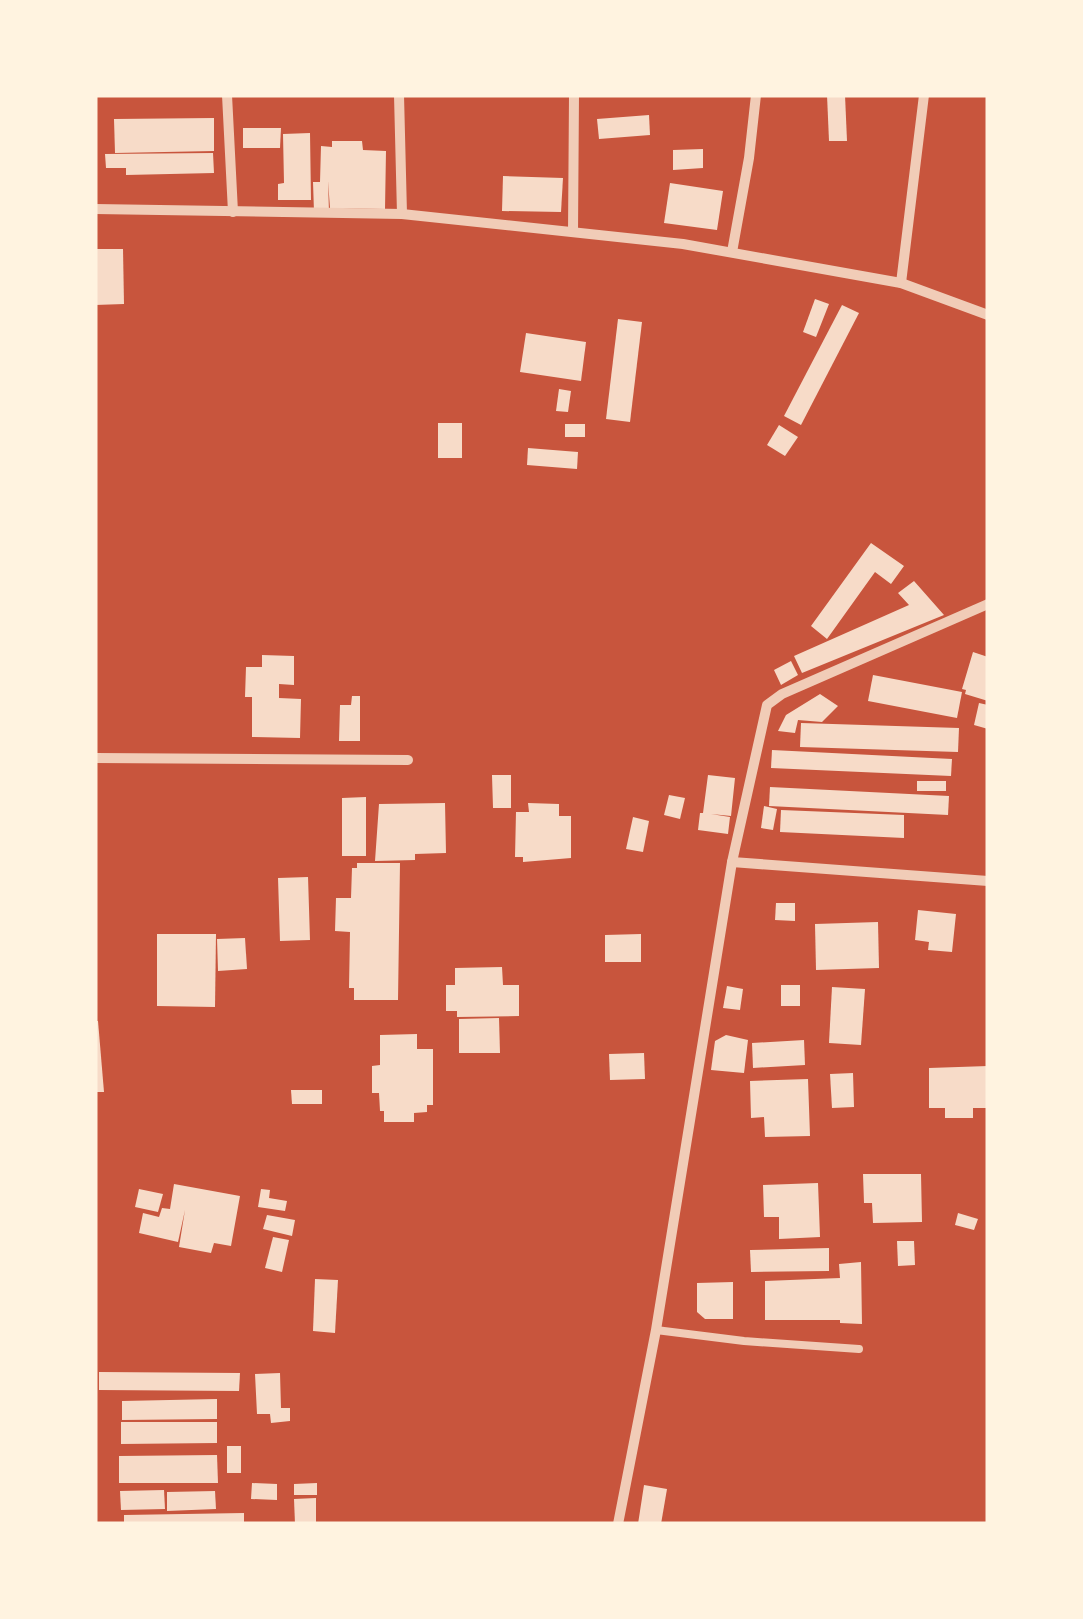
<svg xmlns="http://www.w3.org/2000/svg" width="1083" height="1619" font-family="'Roboto Condensed',sans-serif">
  <rect width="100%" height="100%" fill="#c8553d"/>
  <g fill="#f7dbc8">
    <path d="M827,95H845L847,141H829Z"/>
    <path d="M649,115L650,135L599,139L597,119Z"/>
    <path d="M214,118V151L115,153L114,119Z"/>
    <path d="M243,128H281L280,148H243Z"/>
    <path d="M310,133L311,200H278V184L284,183L283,134Z"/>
    <path d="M332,141H362L363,150L386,151L385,209L330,208L328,181L329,212H314L313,182H320L321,146L332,147Z"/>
    <path d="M703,149V168L673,170V150Z"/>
    <path d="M213,153L214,173L126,175V168H106L105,154Z"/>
    <path d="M503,176L563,178L561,212L502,211Z"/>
    <path d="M670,183L723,191L717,230L664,223Z"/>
    <path d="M95,249H123L124,304L95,305Z"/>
    <path d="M815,299L829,304L816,337L803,332Z"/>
    <path d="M842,305L859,313L801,425L784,416Z"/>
    <path d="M618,319L642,322L630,422L606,419Z"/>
    <path d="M526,333L586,342L581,381L520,372Z"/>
    <path d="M559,389L571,391L568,412L556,411Z"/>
    <rect x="438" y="423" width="24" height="35"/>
    <rect x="565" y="424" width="20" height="13"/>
    <path d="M779,425L798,437L785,456L767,445Z"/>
    <path d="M528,448L578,452L577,469L527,465Z"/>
    <path d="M871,543L904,566L891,584L875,572L827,639L811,626Z"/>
    <path d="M914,581L944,615L802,673L794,656L909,605L898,593Z"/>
    <path d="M973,652L988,657V701L965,694L966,690L962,689Z"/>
    <path d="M262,655L294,656V685L279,684V698L301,699L300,738L252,737V697H245L246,667H262Z"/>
    <path d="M791,661L798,675L781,685L774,670Z"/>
    <path d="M873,675L962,692L957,718L868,701Z"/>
    <path d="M820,694L838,706L822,722L798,720L795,733L778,731L786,715Z"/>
    <path d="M352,696H360V741H339L340,705H351Z"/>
    <path d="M979,703L988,705V729L974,725Z"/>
    <path d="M801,723L959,728L958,752L800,747Z"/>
    <path d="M772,750L952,759L951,776L771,768Z"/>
    <path d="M492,775H511V808H493Z"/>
    <path d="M708,775L735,778L731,816L711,814L730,817L728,834L698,830L700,813H703Z"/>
    <rect x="917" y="781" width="29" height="10"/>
    <path d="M770,787L949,796L948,815L769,806Z"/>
    <path d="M669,795L685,798L680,819L664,815Z"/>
    <path d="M366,797V856H342V798Z"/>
    <path d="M445,803L446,853L415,854V860L375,861L379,804Z"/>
    <path d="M528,803L559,804V816H571V858L523,862V857H515L516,812H529Z"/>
    <path d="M764,806L777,809L773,830L761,828Z"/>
    <path d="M781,810L904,815V838L780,832Z"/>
    <path d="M633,817L649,821L643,852L626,849Z"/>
    <path d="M357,863H400L398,1000H354V988H349L350,932L335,931L336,898H351L352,868H357Z"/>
    <path d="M308,877L310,940L280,941L278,878Z"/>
    <path d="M776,903H795V921L775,920Z"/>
    <path d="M918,910L956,914L952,952L928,950L929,942L915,940Z"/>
    <path d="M878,922L879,968L816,970L815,924Z"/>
    <path d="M157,934H216L215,1007L157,1006Z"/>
    <path d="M641,934V962H605V935Z"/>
    <path d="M245,938L247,969L218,971L217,939Z"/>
    <path d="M502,967L503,985H519V1016L457,1017V1011H446V985H455V968Z"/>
    <rect x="781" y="985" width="19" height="21"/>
    <path d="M727,986L743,989L740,1010L723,1008Z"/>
    <path d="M832,987L865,989L861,1045L829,1043Z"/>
    <path d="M499,1018L500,1053H459V1019Z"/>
    <path d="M95,1021H98L104,1092H95Z"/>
    <path d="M417,1034V1049H433V1105H427V1112L414,1113V1122H384V1111H380L379,1093H372V1066L380,1065V1035Z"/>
    <path d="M726,1035L748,1040L744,1073L711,1070L715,1041Z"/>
    <path d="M804,1040L805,1065L753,1068L752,1043Z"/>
    <path d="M644,1053L645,1079L610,1080L609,1054Z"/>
    <path d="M988,1066V1108H973V1118H945V1108H929V1068Z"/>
    <path d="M853,1073L854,1107L832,1108L830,1074Z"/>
    <path d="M808,1079L810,1136L765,1137L764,1117L751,1118L750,1081Z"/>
    <path d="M291,1090H322V1104H292Z"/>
    <path d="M863,1174H921L922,1222L873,1223L872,1203H864Z"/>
    <path d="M818,1183L820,1237L779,1239V1217H764L763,1185Z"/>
    <path d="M174,1184L240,1196L231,1246L214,1243L211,1253L179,1247L185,1210L178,1242L139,1233L143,1213L159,1217L162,1208L170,1209Z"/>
    <path d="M139,1189L163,1194L158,1212L135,1207Z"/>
    <path d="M261,1189L270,1190L269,1198L287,1201L285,1211L258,1207Z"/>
    <path d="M958,1213L978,1219L974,1230L955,1225Z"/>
    <path d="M267,1215L295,1220L292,1236L263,1229Z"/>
    <path d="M273,1237L289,1240L282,1272L265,1268Z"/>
    <path d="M897,1241H914L915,1265L898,1266Z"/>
    <path d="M829,1248V1271L751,1272L750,1250Z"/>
    <path d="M861,1262L862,1324L840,1323V1320H765V1281L840,1278L839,1264Z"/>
    <path d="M315,1279L338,1280L335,1333L313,1331Z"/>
    <path d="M733,1282V1319H705L697,1312V1283Z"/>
    <path d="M99,1372L240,1373L239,1391L99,1390Z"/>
    <path d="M280,1373L281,1408H290V1421L271,1423L270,1414H257L255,1374Z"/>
    <path d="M217,1399V1419L122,1420V1401Z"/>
    <path d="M121,1422H217V1443L121,1444Z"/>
    <rect x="227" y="1446" width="14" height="27"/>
    <path d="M217,1455L218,1483H119V1456Z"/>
    <path d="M252,1483L277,1484V1500L251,1499Z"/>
    <path d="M317,1483V1495H294V1484Z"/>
    <path d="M644,1485L667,1489L661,1524H638Z"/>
    <path d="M164,1490L165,1509L121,1510L120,1491Z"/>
    <path d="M215,1491L216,1509L167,1511V1492Z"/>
    <path d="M316,1498V1524H295L294,1499Z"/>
    <path d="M244,1513V1524H124V1515Z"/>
  </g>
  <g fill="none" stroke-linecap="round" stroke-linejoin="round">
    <path stroke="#f1ccb7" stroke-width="8" d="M656,1330L744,1341L859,1349"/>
    <g stroke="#f1ccb7" stroke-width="10">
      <path d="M227,95L233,212"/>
      <path d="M399,95L402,214"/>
      <path d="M95,209L402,214L683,244L901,283L988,315"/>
      <path d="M573,232L574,95"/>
      <path d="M732,252L749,158L756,95"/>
      <path d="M901,283L924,95"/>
      <path d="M95,758L408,760"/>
      <path d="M732,862L988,881"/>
      <path d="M618,1524L656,1330L732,862L767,705L782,694L988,604"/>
    </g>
  </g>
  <rect width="1083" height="1619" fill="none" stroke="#fff3e0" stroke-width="195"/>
</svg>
